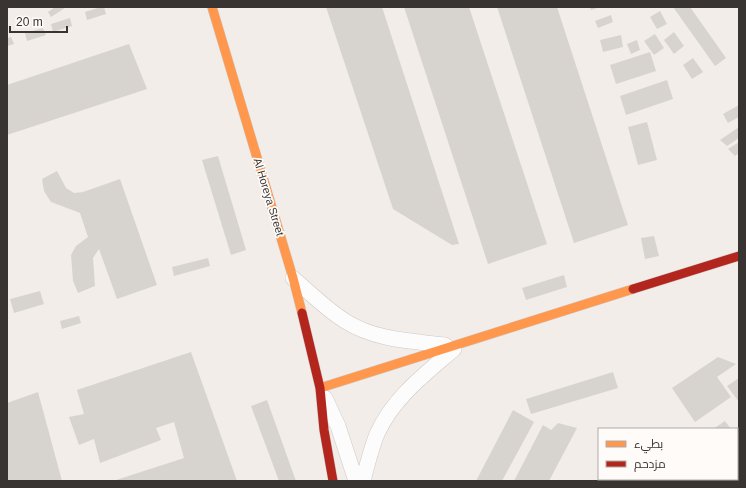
<svg xmlns="http://www.w3.org/2000/svg" width="746" height="488" font-family="Helvetica,Cairo,sans-serif">
  <rect width="100%" height="100%" fill="#f2ede8"/>
  <g fill="#d7d4cf">
    <path d="M55,7L65,8L51,17L48,12Z"/>
    <path d="M101,7H104L106,14L87,20L85,12Z"/>
    <path d="M326,7H382L459,244L452,245L393,209Z"/>
    <path d="M404,7H469L547,244L488,264Z"/>
    <path d="M497,7H557L628,225L574,243Z"/>
    <path d="M590,7H600L591,10Z"/>
    <path d="M673,7H690L726,58L715,66Z"/>
    <path d="M660,11L667,24L657,29L650,17Z"/>
    <path d="M611,15L613,22L598,28L595,21Z"/>
    <path d="M70,18L72,26L53,32L51,24Z"/>
    <path d="M43,28L46,35L27,41L25,33Z"/>
    <path d="M674,32L684,46L674,54L664,40Z"/>
    <path d="M655,34L664,48L654,55L644,41Z"/>
    <path d="M621,35L623,47L603,52L600,40Z"/>
    <path d="M11,37L14,44L7,46V38Z"/>
    <path d="M637,40L640,50L631,54L627,44Z"/>
    <path d="M129,44L147,89L7,135V85Z"/>
    <path d="M650,52L656,71L616,84L610,65Z"/>
    <path d="M693,58L703,72L692,79L683,65Z"/>
    <path d="M667,80L673,99L626,115L620,96Z"/>
    <path d="M739,105V117L728,123L723,114Z"/>
    <path d="M647,122L657,160L638,165L628,127Z"/>
    <path d="M739,127V138L727,146L720,140Z"/>
    <path d="M739,142V153L735,156L728,149Z"/>
    <path d="M218,156L246,250L231,255L202,160Z"/>
    <path d="M57,171L66,188L74,193L83,192L120,179L157,285L117,299L99,249L93,258L95,286L78,293L73,281L71,255L76,246L88,237L80,213L51,202L44,191L42,179Z"/>
    <path d="M654,236L659,256L645,259L641,238Z"/>
    <path d="M208,258L210,266L174,276L172,267Z"/>
    <path d="M564,275L567,287L526,300L522,288Z"/>
    <path d="M40,291L44,304L14,313L10,299Z"/>
    <path d="M79,316L81,323L62,329L60,321Z"/>
    <path d="M191,352L237,481H113L184,458L174,422L156,428L161,440L100,463L94,439L79,445L69,417L84,414L77,390Z"/>
    <path d="M718,357L736,364L717,377L731,397L695,422L672,388Z"/>
    <path d="M613,372L618,388L531,414L526,399Z"/>
    <path d="M739,378V402L727,386Z"/>
    <path d="M38,392L62,481H7V403Z"/>
    <path d="M267,400L296,481H279L251,406Z"/>
    <path d="M513,410L534,422L502,481H476Z"/>
    <path d="M725,421L731,429H713Z"/>
    <path d="M558,423L577,428L549,481H514L543,425L551,430Z"/>
    <path d="M737,437L739,440V451L737,453Z"/>
    <path d="M739,470V481H723L726,479H737V472Z"/>
  </g>
  <g fill="none" stroke-linecap="round" stroke-linejoin="round">
    <defs>
      <g id="street">
        <path d="M293,278C310,293 326,309 345,321C375,340 411,341 445,345"/>
        <path d="M325,398L338,426L356,481"/>
        <path d="M363,481C367,465 371,449 377,434C393,398 425,374 454,349"/>
      </g>
      <g id="slow">
        <path d="M212,7L293,278L302,313"/>
        <path d="M320,388L633,289"/>
      </g>
      <g id="jam">
        <path d="M633,289L739,256"/>
        <path d="M302,313L320,388L324,430L333,481"/>
      </g>
    </defs>
    <use href="#street" stroke="#cecac7" stroke-width="16"/>
    <use href="#slow" stroke="#cecac7" stroke-width="10"/>
    <use href="#jam" stroke="#cecac7" stroke-width="10"/>
    <use href="#street" stroke="#fdfcfc" stroke-width="15"/>
    <use href="#slow" stroke="#ff974d" stroke-width="9"/>
    <use href="#jam" stroke="#b3261e" stroke-width="9"/>
  </g>
  <g text-anchor="middle" stroke-width="3.5" stroke-linejoin="round" paint-order="stroke">
    <g font-size="11" fill="#383431" stroke="#fffbf8">
      <text transform="translate(269 197) rotate(73)" y="4">Al Horeya Street</text>
    </g>
  </g>
  <rect width="746" height="488" fill="none" stroke="#383431" stroke-width="16"/>
  <rect x="598" y="428" width="140" height="52" fill="#fffbf8" stroke="#afaba8"/>
  <rect x="606" y="441" width="20" height="6" fill="#ff974d" stroke="#afaba8"/>
  <text x="634" y="448" font-size="12" fill="#383431">بطيء</text>
  <rect x="606" y="461" width="20" height="6" fill="#b3261e" stroke="#afaba8"/>
  <text x="634" y="468" font-size="12" fill="#383431">مزدحم</text>
  <path d="M10 26v6h57v-6" fill="none" stroke="#383431" stroke-width="2"/>
  <text x="16" y="26" font-size="12" fill="#383431" stroke="#fffbf8" stroke-width="3" paint-order="stroke">20 m</text>
</svg>
